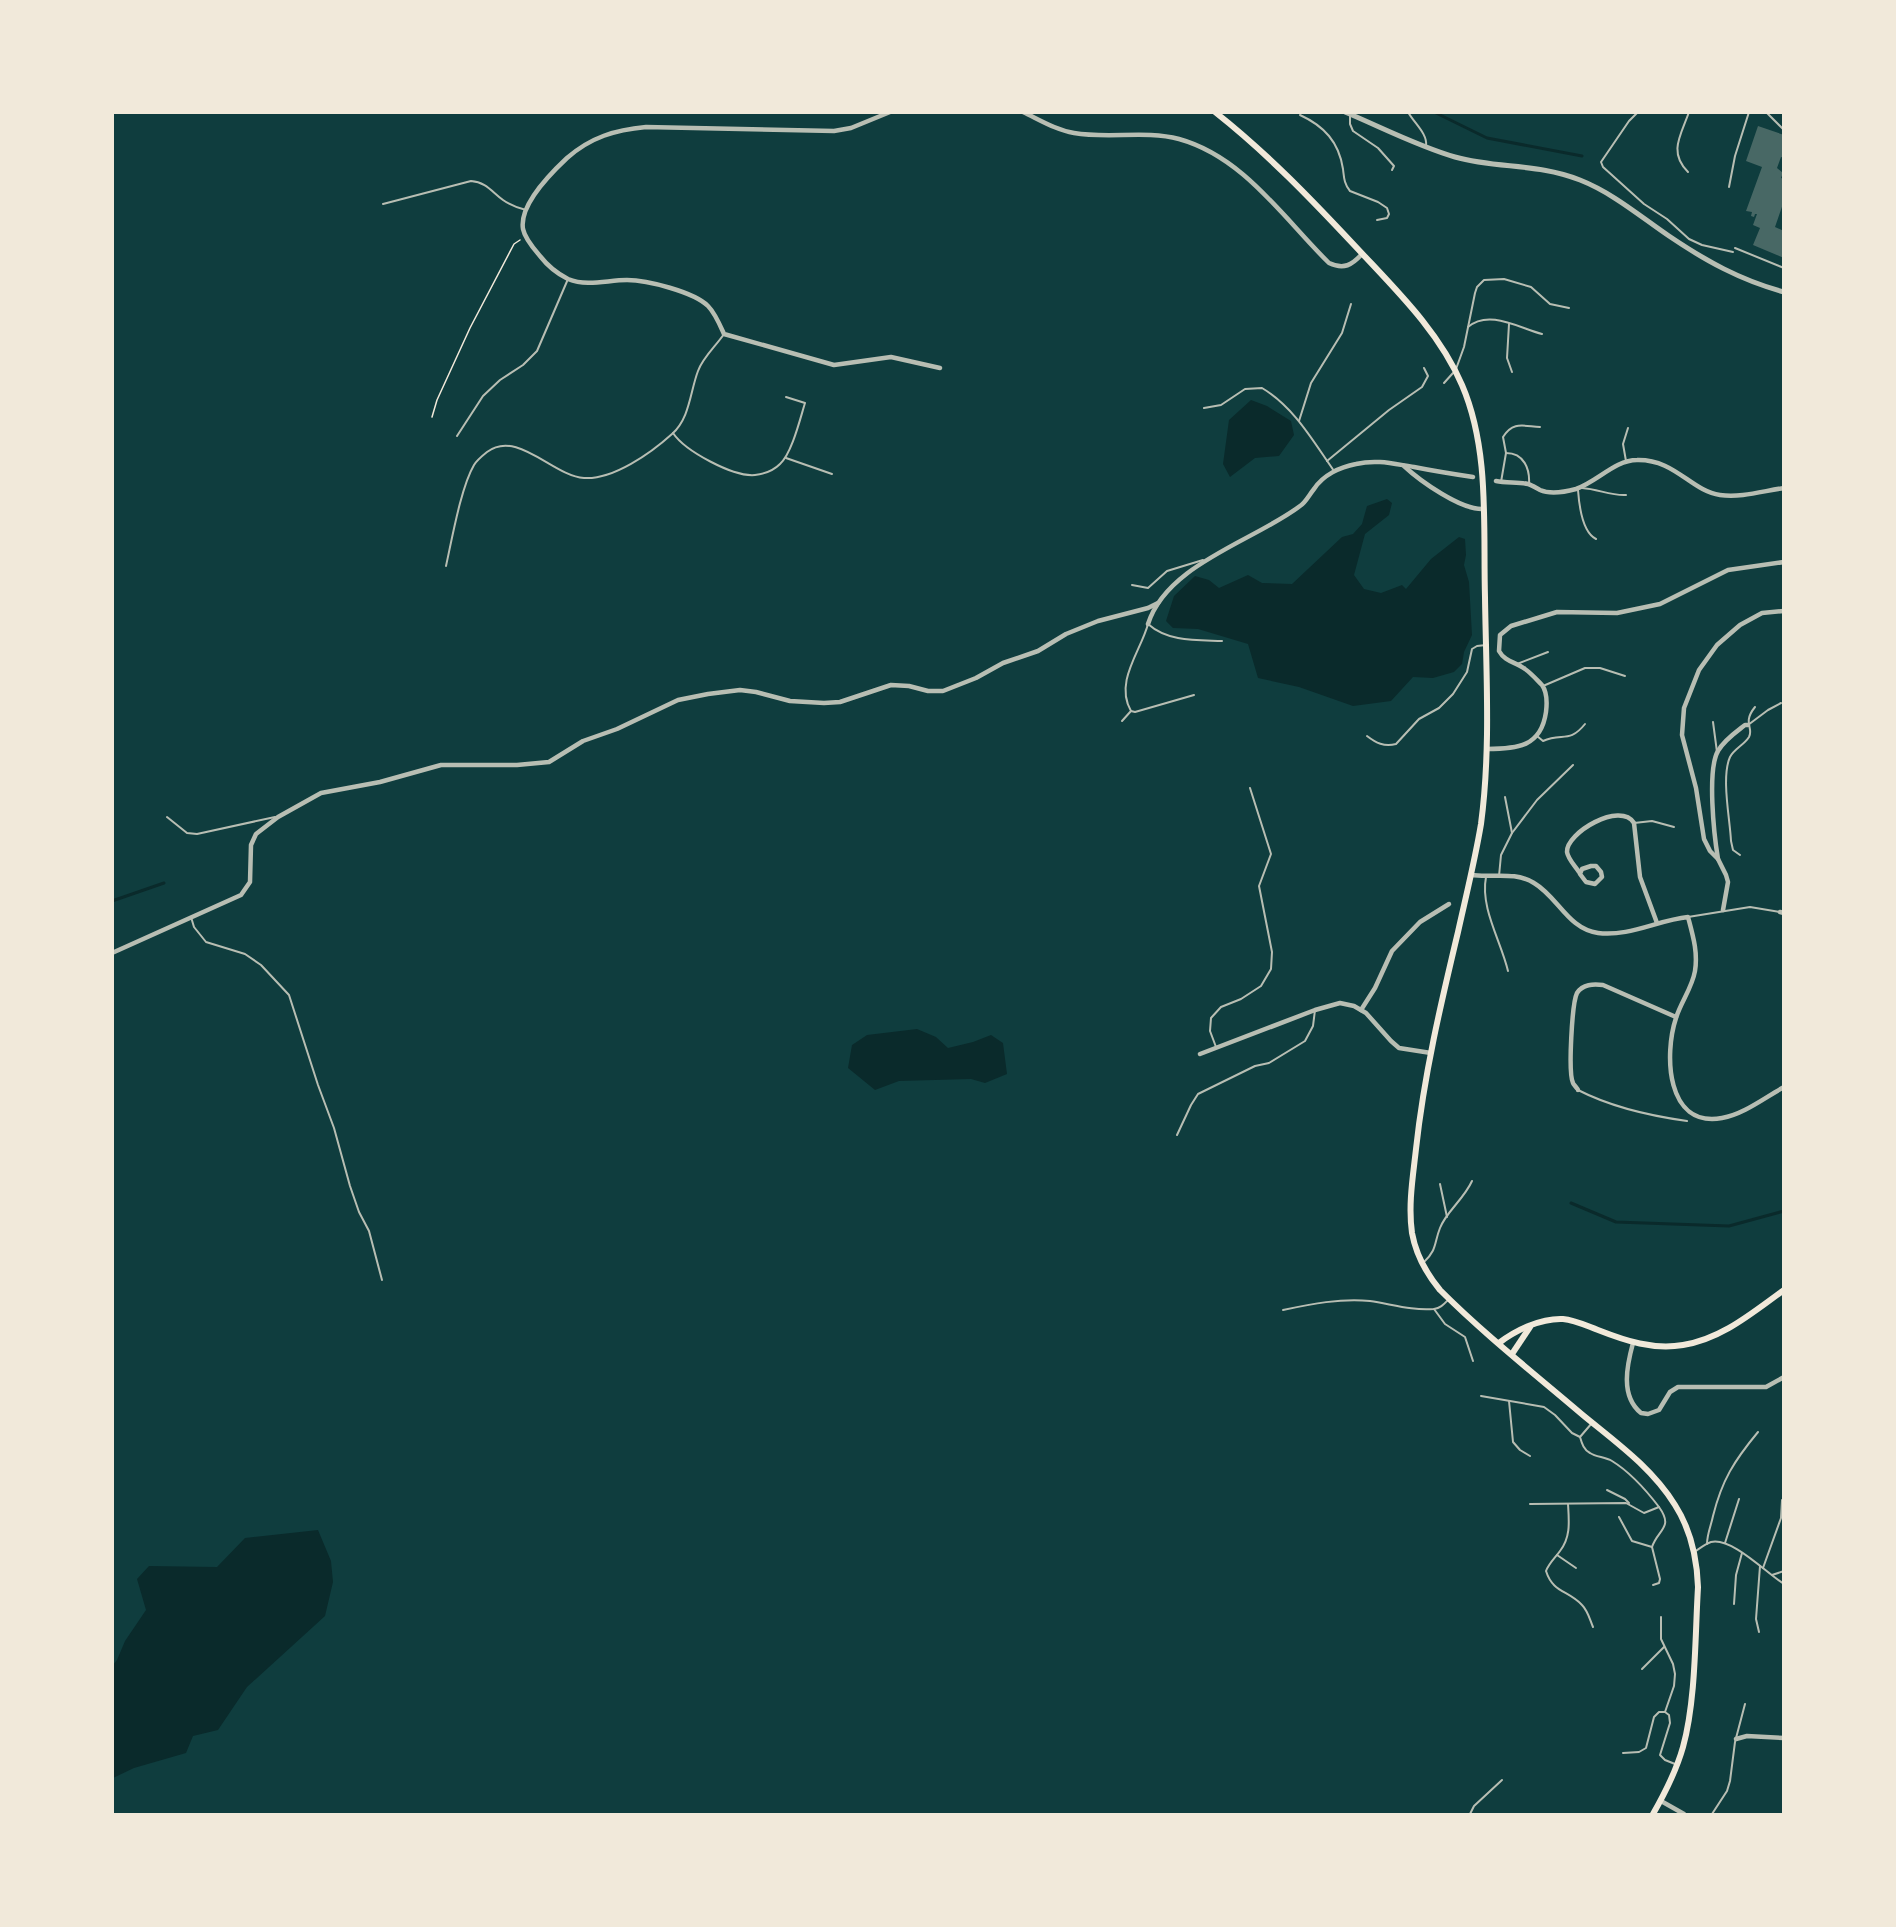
<svg xmlns="http://www.w3.org/2000/svg" width="1896" height="1927" font-family="'Asap Condensed',sans-serif">
  <rect width="100%" height="100%" fill="#0f3d3e"/>
  <g fill="#0a2a2b">
    <path d="M1251,400L1267,406L1291,421L1294,435L1279,456L1255,458L1230,477L1223,464L1229,420Z"/>
    <path d="M1387,499L1392,503L1389,515L1365,534L1354,575L1364,589L1381,593L1402,585L1406,589L1431,559L1459,537L1465,539L1466,555L1464,565L1469,582L1472,635L1464,652L1462,664L1454,672L1433,678L1413,677L1391,701L1353,706L1299,687L1258,678L1248,644L1198,629L1173,628L1166,621L1174,596L1195,576L1209,580L1219,588L1248,575L1262,583L1292,584L1342,537L1353,534L1362,524L1367,506Z"/>
    <path d="M917,1029L936,1037L948,1048L973,1042L991,1035L1003,1043L1007,1074L985,1083L971,1079L899,1081L875,1090L848,1068L852,1045L867,1035Z"/>
    <path d="M318,1530L331,1561L333,1582L325,1616L247,1687L218,1730L193,1736L186,1753L134,1768L113,1778V1665L117,1660L125,1641L146,1610L137,1579L149,1566L217,1567L245,1538Z"/>
  </g>
  <g fill="none" stroke-linecap="round" stroke-linejoin="round">
    <g stroke="#0a2a2b" stroke-width="3">
      <path d="M1434,112L1487,138L1582,156"/>
      <path d="M112,901L164,883"/>
      <path d="M1571,1203L1616,1222L1729,1226L1784,1211"/>
    </g>
  </g>
  <path fill="#486865" d="M1758,126L1784,135V158L1781,157L1777,168L1783,173L1781,178L1784,179V201L1775,227L1784,231V258L1753,245L1760,228L1753,225L1757,214H1755L1754,217L1751,216L1752,212L1746,211L1762,167L1746,161Z"/>
  <g fill="none" stroke-linecap="round" stroke-linejoin="round">
    <path stroke="#f1e9da" stroke-width="1.5" d="M432,417L437,400L470,328L514,244L520,240"/>
    <g stroke="#b8beb3" stroke-width="2">
      <path d="M1408,112C1414,123 1428,134 1426,146"/>
      <path d="M1638,112L1629,121L1601,162L1603,167L1644,204L1667,219L1689,239L1702,245L1733,252"/>
      <path d="M1766,112L1784,130"/>
      <path d="M1300,115C1324,126 1339,142 1343,169C1344,177 1344,184 1350,191L1378,202L1387,208L1389,214L1387,218L1377,220"/>
      <path d="M1350,115V124L1353,131L1378,148L1394,166L1392,170"/>
      <path d="M1688,172C1668,152 1681,135 1689,112"/>
      <path d="M1729,187L1735,156L1749,112"/>
      <path d="M383,204L471,181C486,182 492,192 503,200C510,205 518,208 526,210"/>
      <path d="M1735,248L1784,268"/>
      <path d="M1509,324L1507,358L1512,372"/>
      <path d="M1468,327C1489,309 1519,328 1542,334"/>
      <path d="M1456,369L1464,347L1475,293L1477,287L1484,280L1504,279L1531,287L1550,304L1569,308"/>
      <path d="M1444,383L1453,373"/>
      <path d="M1204,408L1221,405L1245,389L1262,388C1294,407 1313,441 1334,471"/>
      <path d="M1299,421L1311,383L1342,333L1351,304"/>
      <path d="M673,433C685,451 733,477 755,475C764,474 774,470 780,464C792,453 800,419 805,403L786,397"/>
      <path d="M457,436L483,396L500,380L523,365L537,351L568,279"/>
      <path d="M1506,453C1524,453 1530,469 1529,484"/>
      <path d="M786,458L832,474"/>
      <path d="M1327,461L1389,410L1422,387L1428,376L1424,368"/>
      <path d="M1626,461L1623,444L1628,428"/>
      <path d="M1501,482L1506,453L1503,437C1513,421 1523,426 1540,427"/>
      <path d="M1582,488C1598,489 1611,496 1626,495"/>
      <path d="M1578,490C1579,504 1582,532 1596,539"/>
      <path d="M446,566C452,539 461,487 474,465C477,460 482,456 487,452C517,429 553,476 584,478C613,480 651,453 672,434C690,418 690,392 698,371C703,357 716,346 724,334"/>
      <path d="M1132,585L1148,588L1167,571L1203,560"/>
      <path d="M1517,664L1548,652"/>
      <path d="M1543,686L1585,668H1600L1625,676"/>
      <path d="M1131,711L1135,712L1194,695"/>
      <path d="M1122,721L1131,711C1114,682 1141,651 1148,624C1168,642 1197,640 1222,641"/>
      <path d="M1713,722L1717,752"/>
      <path d="M1748,725L1768,710L1781,703"/>
      <path d="M1367,736C1376,743 1384,747 1396,744L1419,719L1439,708L1453,694L1467,672L1472,649L1477,646L1486,645"/>
      <path d="M1537,736L1543,741C1562,732 1569,744 1585,724"/>
      <path d="M167,817L187,833L197,834L275,817"/>
      <path d="M1634,823L1652,821L1674,827"/>
      <path d="M1512,833L1537,800L1573,765"/>
      <path d="M1740,855L1733,850L1731,841C1730,819 1721,777 1730,757C1734,749 1744,745 1749,737C1754,728 1742,723 1755,707"/>
      <path d="M1499,876L1501,855L1512,833L1505,797"/>
      <path d="M1486,877C1480,908 1501,941 1508,971"/>
      <path d="M191,917L194,927L206,942L245,954L261,965L289,995L318,1085L334,1128L350,1186L359,1212L369,1231L382,1280"/>
      <path d="M1688,917L1750,907L1780,912"/>
      <path d="M1216,1047L1210,1031L1211,1018L1221,1007L1241,999L1261,986L1271,969L1272,952L1259,886L1271,854L1250,788"/>
      <path d="M1578,1090C1611,1107 1651,1116 1687,1121"/>
      <path d="M1177,1135L1191,1105L1198,1094L1255,1066L1269,1063L1305,1041L1313,1026L1315,1010"/>
      <path d="M1440,1184L1447,1217"/>
      <path d="M1424,1262C1437,1250 1434,1243 1440,1228C1446,1212 1464,1199 1472,1181"/>
      <path d="M1434,1309L1445,1324L1465,1337L1473,1361"/>
      <path d="M1283,1310C1311,1304 1341,1298 1370,1301C1391,1304 1412,1311 1434,1309C1441,1308 1444,1304 1449,1299"/>
      <path d="M1481,1396L1544,1407L1555,1415L1572,1433L1580,1437"/>
      <path d="M1509,1401L1513,1442L1520,1450L1530,1456"/>
      <path d="M1607,1490L1625,1499L1629,1503"/>
      <path d="M1530,1504L1626,1503L1644,1513L1659,1507C1646,1490 1630,1472 1612,1461C1605,1457 1596,1457 1590,1453C1584,1450 1582,1444 1580,1437L1592,1423"/>
      <path d="M1568,1504C1569,1521 1571,1537 1560,1551C1555,1558 1549,1563 1546,1571C1553,1593 1568,1590 1582,1605C1588,1611 1590,1620 1593,1627"/>
      <path d="M1619,1517L1632,1541L1652,1547C1658,1529 1674,1528 1659,1507"/>
      <path d="M1725,1543L1739,1499"/>
      <path d="M1707,1544C1707,1534 1711,1526 1713,1516C1722,1480 1734,1461 1758,1432"/>
      <path d="M1652,1547L1660,1579L1659,1583L1653,1585"/>
      <path d="M1694,1552C1699,1549 1705,1544 1711,1542C1732,1537 1766,1573 1784,1584"/>
      <path d="M1557,1555L1576,1568"/>
      <path d="M1763,1568L1781,1518L1782,1500"/>
      <path d="M1772,1575L1784,1571"/>
      <path d="M1734,1604L1736,1575L1742,1553"/>
      <path d="M1661,1617V1639L1673,1664L1675,1674L1674,1686L1665,1712"/>
      <path d="M1759,1632L1756,1619L1760,1566"/>
      <path d="M1642,1669L1664,1647"/>
      <path d="M1623,1753L1639,1752L1646,1748L1654,1717L1659,1712H1665L1669,1715L1670,1723L1660,1755L1665,1760L1675,1764"/>
      <path d="M1470,1814L1474,1806L1502,1780"/>
      <path d="M1712,1814L1727,1791L1730,1781L1735,1742L1745,1704"/>
    </g>
    <g stroke="#b8beb3" stroke-width="4.5">
      <path d="M890,112L851,128L834,131L646,127C615,130 591,137 567,158C551,173 519,205 523,229C525,239 534,249 540,256C547,265 558,274 568,279C588,287 607,280 627,280C647,280 694,292 708,306C715,313 720,325 724,334L834,365L891,357L940,368"/>
      <path d="M1023,112C1040,120 1056,130 1074,133C1109,139 1145,130 1179,139C1244,157 1284,219 1329,263C1344,270 1352,265 1362,254"/>
      <path d="M1404,466C1420,481 1461,510 1483,509"/>
      <path d="M1496,481C1506,483 1518,482 1528,484C1532,485 1536,488 1540,490C1551,495 1565,492 1576,489C1597,482 1615,460 1637,460C1675,459 1691,491 1720,495C1741,498 1763,491 1784,488"/>
      <path d="M1148,624C1167,564 1254,541 1300,506C1306,502 1309,495 1314,489C1323,475 1340,467 1356,464C1377,459 1394,464 1414,467C1434,471 1453,474 1473,477"/>
      <path d="M1487,749C1517,749 1541,747 1546,712C1547,704 1547,692 1542,685C1537,680 1531,673 1525,669C1516,662 1505,662 1499,651L1500,635L1511,626L1557,612L1617,613L1660,604L1728,570L1784,562"/>
      <path d="M1718,859C1714,835 1707,770 1718,751C1724,740 1736,732 1745,725H1748"/>
      <path d="M1591,866H1596L1601,872L1602,877L1595,884L1586,882L1580,874L1582,869Z"/>
      <path d="M1579,872C1575,866 1568,859 1567,852C1566,833 1620,801 1634,823L1640,877L1657,923"/>
      <path d="M1471,875C1492,878 1515,871 1534,883C1558,897 1568,929 1598,933C1629,937 1658,920 1688,917C1693,936 1698,952 1695,971C1692,988 1681,1002 1676,1018C1664,1054 1666,1128 1722,1118C1744,1114 1764,1098 1784,1087"/>
      <path d="M1723,910L1728,882L1726,875L1718,859L1710,851L1704,839L1696,788L1682,735L1684,708L1699,670L1717,645L1740,625L1762,613L1784,611"/>
      <path d="M1780,912L1784,913"/>
      <path d="M112,953L241,895L250,882L251,845L256,834L278,817L321,793L380,782L441,765H517L549,762L583,741L617,729L678,700L708,694L740,690L756,692L790,701L824,703L840,702L891,685L909,686L928,691H943L976,678L1003,663L1038,651L1066,634L1098,621L1148,608L1158,603"/>
      <path d="M1361,1010L1375,988L1392,951L1420,922L1449,904"/>
      <path d="M1200,1054L1315,1010L1340,1003L1354,1006L1366,1013L1391,1041L1399,1048L1431,1053"/>
      <path d="M1578,1090C1578,1089 1573,1084 1573,1083C1568,1073 1572,1003 1577,993C1583,984 1593,984 1603,985L1676,1017"/>
      <path d="M1633,1343C1627,1365 1620,1396 1641,1413L1648,1414L1659,1410L1670,1392L1678,1387H1766L1784,1377"/>
      <path d="M1736,1739L1747,1736L1784,1738"/>
      <path d="M1661,1801L1684,1814"/>
    </g>
    <path stroke="#b8beb3" stroke-width="5" d="M1345,112C1381,127 1417,146 1455,157C1498,169 1537,163 1580,180C1613,193 1641,217 1669,236C1706,261 1740,280 1784,292"/>
    <g stroke="#f1e9da" stroke-width="6">
      <path d="M1215,112C1267,153 1311,199 1356,247C1395,289 1439,331 1462,385C1490,450 1483,527 1485,597C1486,672 1491,749 1481,824C1475,860 1466,896 1458,932C1441,1003 1424,1075 1416,1149C1413,1176 1408,1205 1412,1233C1416,1255 1426,1273 1440,1290C1485,1335 1536,1375 1584,1416C1617,1443 1652,1468 1675,1505C1691,1530 1697,1558 1698,1587C1695,1636 1696,1700 1683,1747C1676,1772 1665,1793 1653,1814"/>
      <path d="M1499,1343C1516,1330 1541,1318 1563,1319C1575,1320 1587,1326 1598,1330C1626,1341 1653,1350 1683,1345C1722,1339 1753,1312 1784,1290"/>
      <path d="M1512,1354L1530,1327"/>
    </g>
  </g>
  <rect width="1896" height="1927" fill="none" stroke="#f1e9da" stroke-width="228"/>
</svg>
